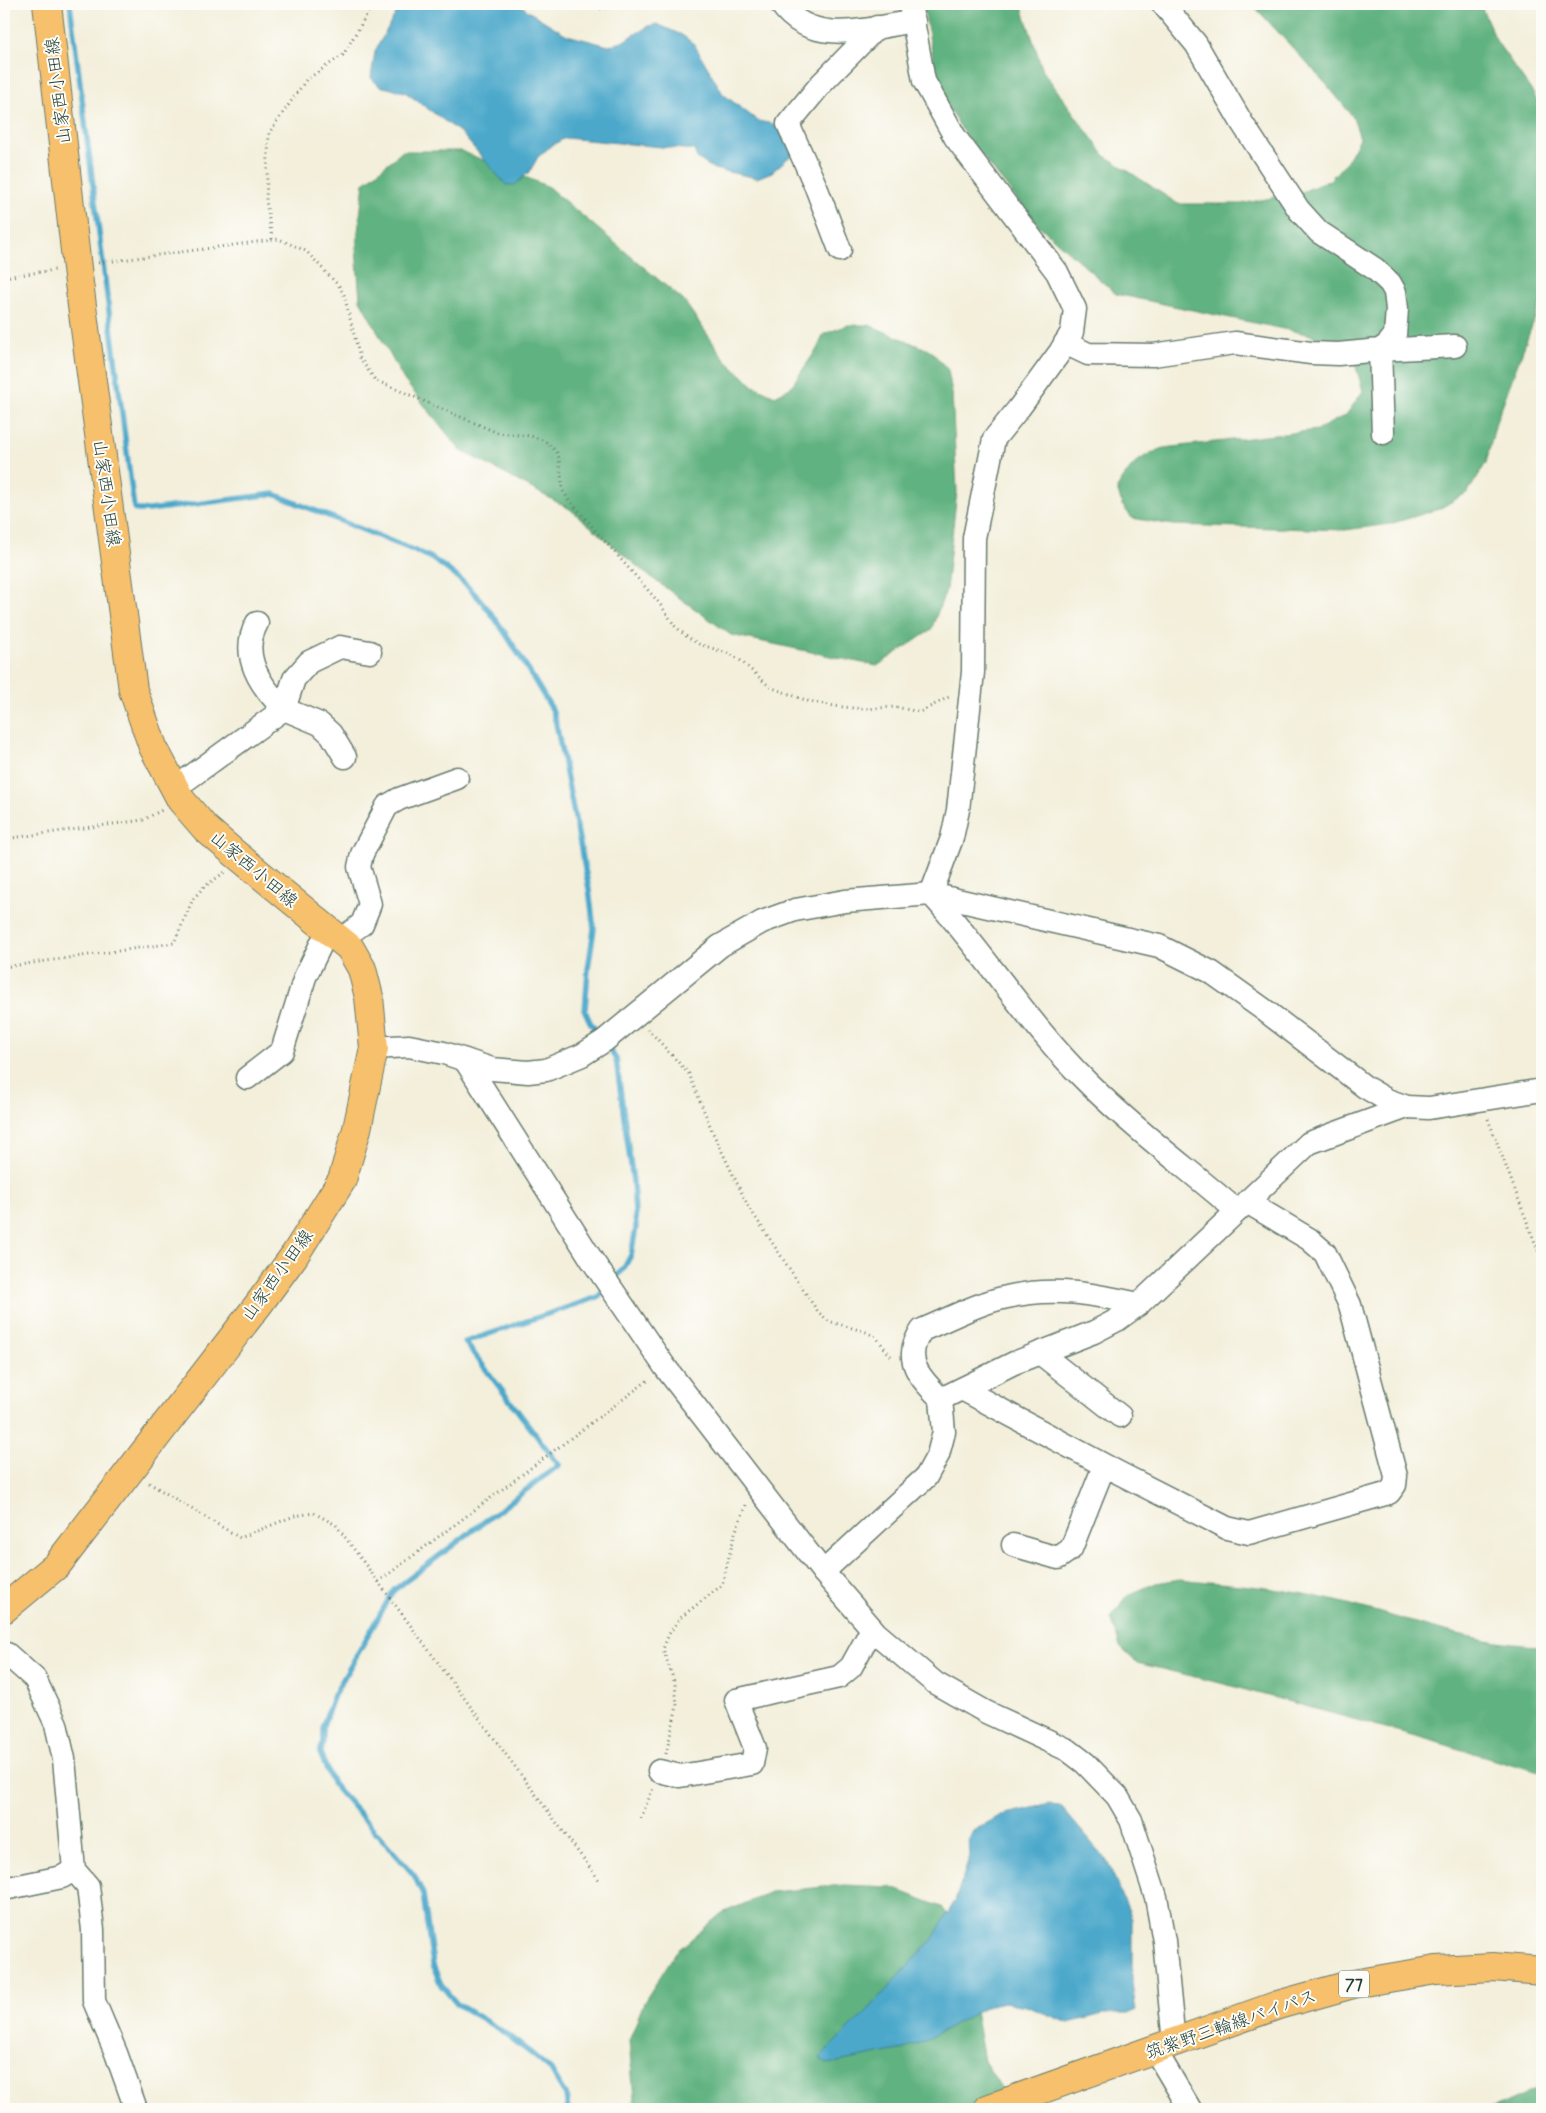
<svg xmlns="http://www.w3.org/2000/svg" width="1546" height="2113" font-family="Mynerve,'Klee One',sans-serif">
  <rect width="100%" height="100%" fill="#fdfcf7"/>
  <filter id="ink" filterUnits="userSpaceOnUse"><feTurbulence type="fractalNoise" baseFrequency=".02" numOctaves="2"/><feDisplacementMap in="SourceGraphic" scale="10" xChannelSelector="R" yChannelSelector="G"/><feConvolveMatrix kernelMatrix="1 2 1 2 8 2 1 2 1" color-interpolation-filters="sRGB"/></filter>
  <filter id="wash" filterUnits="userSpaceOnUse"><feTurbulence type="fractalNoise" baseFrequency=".0096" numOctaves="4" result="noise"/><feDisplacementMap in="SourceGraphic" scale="20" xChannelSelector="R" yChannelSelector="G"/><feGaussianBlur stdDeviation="1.12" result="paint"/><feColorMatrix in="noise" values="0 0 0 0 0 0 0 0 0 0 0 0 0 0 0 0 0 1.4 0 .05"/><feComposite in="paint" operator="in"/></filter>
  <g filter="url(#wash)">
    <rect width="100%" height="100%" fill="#f3efdb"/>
    <g fill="#60b280" stroke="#40785a">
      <path d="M923,4H1021L1043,71L1104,155L1178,204H1241L1302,192L1330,180L1348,160L1360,138L1353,117L1327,85L1252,4H1480L1497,42L1533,93L1542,110V299L1496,422L1486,463L1468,492L1439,509L1390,524L1345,530L1173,525L1132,518L1122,505L1117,488C1132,464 1137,458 1164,448L1317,430L1346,415L1363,391L1355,363L1336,343L1307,334L1116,294L1036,223L966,136L940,94Z"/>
      <path d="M403,151H461L547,186L684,301L726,361L754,386L775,396L790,388L817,349L824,334L848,325H869L931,351L948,370L952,393L957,491L946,590L931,630L877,666L731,635L645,573L570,509L460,450L404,380L360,300L356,248L364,183Z"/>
      <path d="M1180,1579C1223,1584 1267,1586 1309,1595C1386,1610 1462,1644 1542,1646V1773L1419,1737L1224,1684L1137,1663L1120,1647L1111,1618L1128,1595L1156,1583Z"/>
      <path d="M844,1885L890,1887L942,1907L967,1942L975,2011L984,2061L1015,2109H635L629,2041L644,2002L676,1952L722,1913L772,1892Z"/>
      <path d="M1542,2086V2109H1492L1540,2087Z"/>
    </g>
    <g fill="#4ca8cb" stroke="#367280">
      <path d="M401,4H520L528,11L567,35L609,46L622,42L649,26L657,24L682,35L694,44L723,94L758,121L774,124L784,132L795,152L772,172L757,178L714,169L697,158L694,150L565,138L551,146L538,157L530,171L515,185H506L461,133L405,92L379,86L371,78L375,51Z"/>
      <path d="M1050,1804L1062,1808L1107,1861L1132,1918V1983L1136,2010L1128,2014H1103L1069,2023L1026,2006L1004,2002L990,2005L926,2040L904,2049L828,2064L821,2060V2057L868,2010L932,1940L955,1901L970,1856L969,1839L973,1831L1001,1815Z"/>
    </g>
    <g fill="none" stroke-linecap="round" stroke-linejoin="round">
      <g stroke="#4ca8cb" stroke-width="5.5">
        <path d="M70,4L134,508L137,510H149L274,494L430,557C445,567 460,578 472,591C502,621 529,673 552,709L556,723L589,889L594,929L588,969L585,1011L590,1022L601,1038"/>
        <path d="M607,1046L616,1059L633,1181L636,1228L631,1255L624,1268L613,1281"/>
        <path d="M568,2109L566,2096L551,2070L532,2054L502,2031L457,2004L441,1985L433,1965L423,1894L414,1875L333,1784L320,1753L323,1742V1725L334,1695L394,1590L559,1465L465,1342L598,1297L606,1288"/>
      </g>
    </g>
  </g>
  <g filter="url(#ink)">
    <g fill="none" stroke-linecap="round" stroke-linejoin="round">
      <defs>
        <g id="minor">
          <path d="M781,4C811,48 871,28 914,21"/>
          <path d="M910,4L924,81L955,137L1057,272L1075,309L1072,332L1060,352L1019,408L994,439L974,538L973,672L958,810L952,838L931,894C986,955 1029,1025 1087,1082C1134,1129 1187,1168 1237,1211"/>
          <path d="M840,250L816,187L788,124L821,84L877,27"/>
          <path d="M1065,343L1088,354L1153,355L1235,343L1311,353L1338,354L1380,350L1388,344L1395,335L1397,309L1395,292L1390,283L1375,269L1319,232L1299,210L1242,123L1196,44L1163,4"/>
          <path d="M1383,433L1380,350L1455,346"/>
          <path d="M257,623C239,655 261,687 284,709L294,679L309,662L340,647L370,652"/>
          <path d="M175,788L284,709L320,724L331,734L345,757"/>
          <path d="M340,940L362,924L370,904L359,867L362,854L387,806L399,799L457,778"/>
          <path d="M374,1048L409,1046L444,1053L492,1069L528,1072L546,1070L582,1055L604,1041L720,946L762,922L795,910L845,901L931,894L1159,946L1211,972L1263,1009L1365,1087L1387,1100L1407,1107L1429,1108L1542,1090"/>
          <path d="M465,1060L592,1260L665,1367L823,1572L876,1633L935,1683L986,1712L1068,1750L1085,1763L1117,1796L1131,1820L1156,1897L1164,1941L1174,2043"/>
          <path d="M247,1078L282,1051L305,977L328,930"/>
          <path d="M1040,1353L1120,1416"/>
          <path d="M962,1389L1117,1472L1227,1528L1249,1533L1389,1493L1395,1485L1396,1476L1350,1305L1325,1253L1309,1239L1247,1202"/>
          <path d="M941,1399C920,1378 901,1359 922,1330C949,1319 978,1303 1007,1297C1054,1286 1093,1294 1139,1304"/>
          <path d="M1013,1545L1058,1558L1071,1549L1104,1466"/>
          <path d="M823,1572L926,1477L938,1455L944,1432L941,1399L1014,1363L1094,1332L1117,1320L1139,1304L1309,1143L1407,1107"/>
          <path d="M7,1654L35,1679L56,1724L64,1759L74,1870L88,1886L93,1930L94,2001L116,2053L136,2109"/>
          <path d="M659,1771L680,1776L752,1764L755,1748L736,1700L839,1677L851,1667L872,1629"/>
          <path d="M4,1889L62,1877L74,1870"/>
          <path d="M1155,2050L1190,2109"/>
        </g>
        <g id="major">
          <path d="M4,1609L57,1565L258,1305L294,1256L342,1180L357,1129L374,1048L369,997L362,969L350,948L233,852L206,829L181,800L153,747L133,690L77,268L47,4"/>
          <path d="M987,2109L1278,2005L1353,1984L1436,1970L1493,1967L1542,1971"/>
        </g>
      </defs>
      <use href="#minor" stroke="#697b6e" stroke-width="25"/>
      <use href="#major" stroke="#697b6e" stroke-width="30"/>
      <g stroke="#697b6e" stroke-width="3" stroke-dasharray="1 4" stroke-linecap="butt">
        <path d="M586,4L602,9L636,4"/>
        <path d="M272,239L266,200L269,133L306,80L343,55L373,4"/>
        <path d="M98,263L279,239L306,251L339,286L344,295L360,358L375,380L498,433L531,436L545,441L556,451L559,458L563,491L569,500L660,604L675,626L687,637L699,644L730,654L740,660L770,687L808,701L834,706L863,709L895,707L920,712L951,696"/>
        <path d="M4,277L55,270"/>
        <path d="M4,839L143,820L162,810"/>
        <path d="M4,967L174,943L193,899L204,887L225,872"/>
        <path d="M648,1029L689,1074L713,1133L748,1206L818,1312L828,1321L866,1332L876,1337L893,1359"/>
        <path d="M1488,1119L1542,1261"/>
        <path d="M149,1483L240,1538L294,1516L314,1513L336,1525L599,1880"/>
        <path d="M378,1582L650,1379"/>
        <path d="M666,1754L677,1706L675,1684L663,1649L669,1634L680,1618L722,1585L735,1533L746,1505"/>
        <path d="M641,1818L653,1788"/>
      </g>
      <use href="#minor" stroke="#fff" stroke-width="22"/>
      <use href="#major" stroke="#f7c06c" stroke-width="28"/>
    </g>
  </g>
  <g text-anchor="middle" stroke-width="4" stroke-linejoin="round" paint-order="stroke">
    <rect fill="#fdfcf7" stroke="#62766e" stroke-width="1" x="1339" y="1970.5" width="30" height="27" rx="4"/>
    <g font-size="16" font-weight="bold" fill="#1f3d34">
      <text x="1354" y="1990">77</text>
    </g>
    <g font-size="18" fill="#1f3d34" stroke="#fdfcf7">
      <text transform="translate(58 91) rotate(-97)" y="6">山家西小田線</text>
      <text transform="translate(107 493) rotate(82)" y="6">山家西小田線</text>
      <text transform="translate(254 869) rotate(40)" y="6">山家西小田線</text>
      <text transform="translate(277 1275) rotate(-54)" y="6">山家西小田線</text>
      <text transform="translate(1231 2024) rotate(-19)" y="6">筑紫野三輪線バイパス</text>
    </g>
  </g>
  <rect width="1546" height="2113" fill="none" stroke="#fdfcf7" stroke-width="20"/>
</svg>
